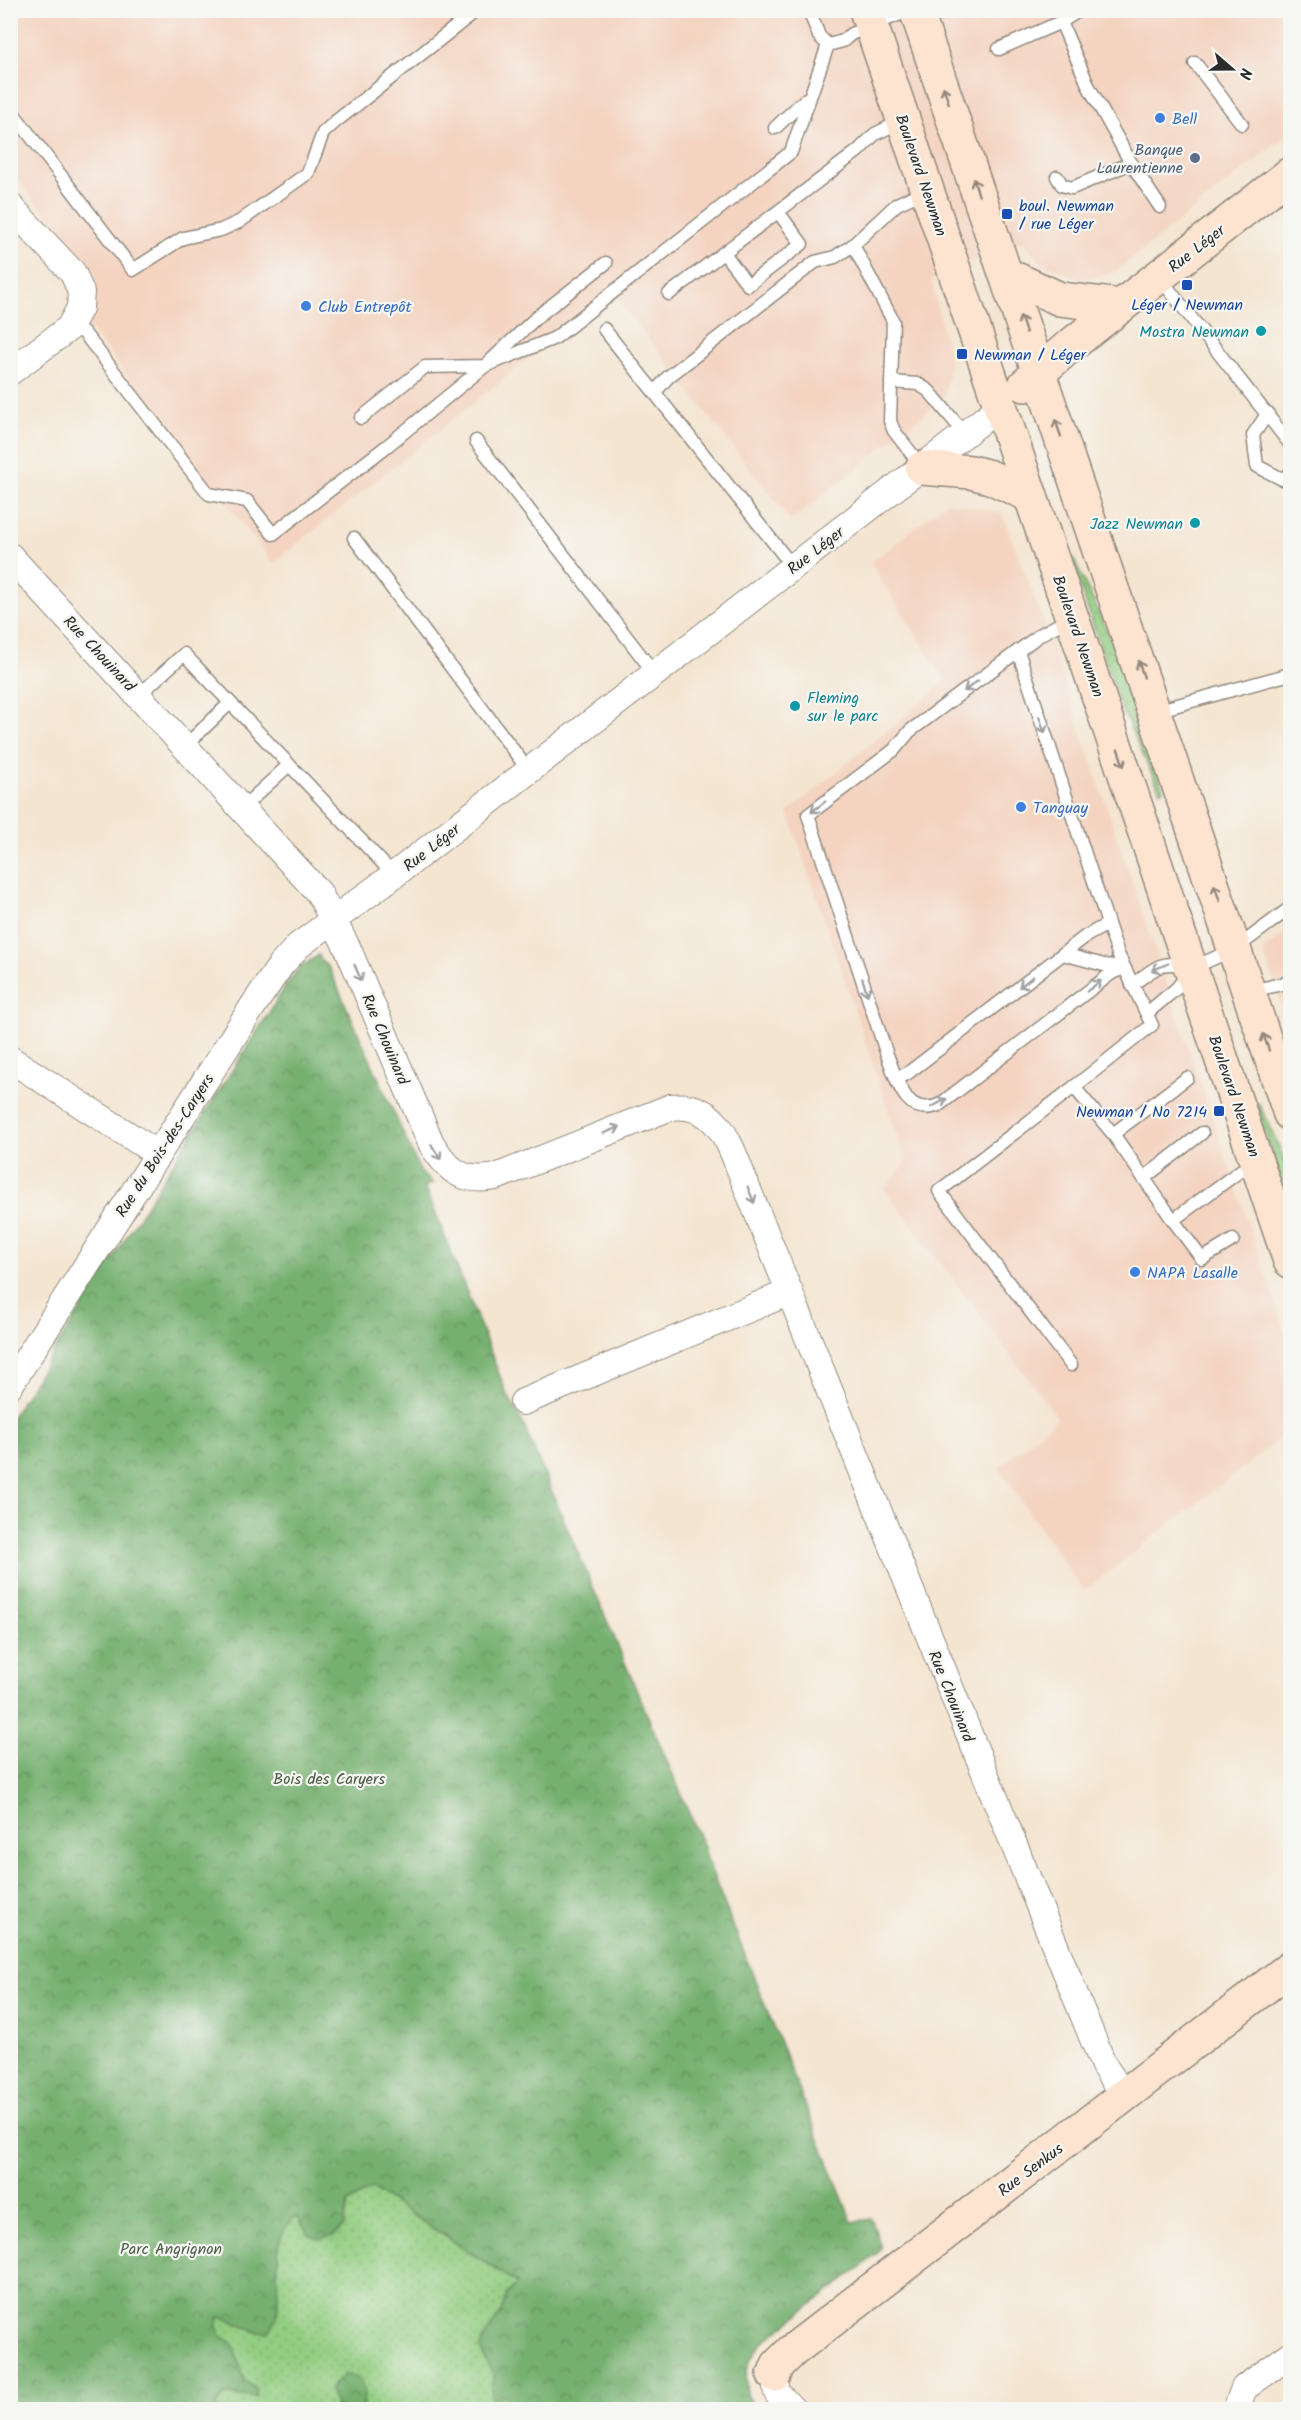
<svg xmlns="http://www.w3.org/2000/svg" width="1301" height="2420" font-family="Kalam,sans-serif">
  <defs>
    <pattern id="green-dots" width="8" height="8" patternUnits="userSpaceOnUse" patternTransform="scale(1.5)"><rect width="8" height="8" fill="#93cd81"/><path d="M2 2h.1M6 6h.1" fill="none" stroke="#7fb070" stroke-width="1.8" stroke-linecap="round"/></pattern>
    <pattern id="forest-crowns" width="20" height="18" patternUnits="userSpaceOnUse" patternTransform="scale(1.5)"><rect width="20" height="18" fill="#76b06f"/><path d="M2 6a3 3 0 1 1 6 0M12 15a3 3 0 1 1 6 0" fill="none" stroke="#618f5b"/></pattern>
  </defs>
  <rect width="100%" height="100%" fill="#f6f6f2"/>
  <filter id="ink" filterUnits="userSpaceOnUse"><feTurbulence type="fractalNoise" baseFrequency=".0167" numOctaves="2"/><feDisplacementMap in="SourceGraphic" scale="12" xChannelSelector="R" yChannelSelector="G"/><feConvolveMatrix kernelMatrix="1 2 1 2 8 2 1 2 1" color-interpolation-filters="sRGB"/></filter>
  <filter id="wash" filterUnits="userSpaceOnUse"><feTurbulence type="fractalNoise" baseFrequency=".008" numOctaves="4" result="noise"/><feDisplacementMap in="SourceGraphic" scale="24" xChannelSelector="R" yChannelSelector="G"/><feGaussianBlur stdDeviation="1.35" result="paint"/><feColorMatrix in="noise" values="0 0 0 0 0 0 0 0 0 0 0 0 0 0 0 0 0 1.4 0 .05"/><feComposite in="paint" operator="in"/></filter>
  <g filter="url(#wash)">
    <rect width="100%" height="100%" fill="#f4e5d1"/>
    <g fill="#f4d3c0">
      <path d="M10,11H1290V133L1115,272L1082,280L1042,263L1023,241L931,280L950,362L944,398L791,521L612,292L273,563L86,323L96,272L11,172Z"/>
      <path d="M947,502L1001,512L1040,611L1290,1346V1431L1084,1591L998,1468L1058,1418L885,1189L906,1162L788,812L946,682L871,563Z"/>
      <path d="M1290,928V1030L1263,950Z"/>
    </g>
    <g fill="url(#green-dots)" stroke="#5f7c56" stroke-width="1.5">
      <path d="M1073,558L1114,645L1163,789L1160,791L1120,705L1071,559Z"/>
      <path d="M1259,1104L1290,1172V1206L1256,1105Z"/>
      <path d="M10,1952L517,2283L706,2409H11Z"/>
    </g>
    <g fill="url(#forest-crowns)" stroke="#506e4d" stroke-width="1.5">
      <path d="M319,955L321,960L329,968L421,1173L433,1183L425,1186L507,1394L520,1417L705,1850L706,1858L852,2222L871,2219L880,2244L881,2248L876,2255L762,2343C745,2362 740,2387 754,2409H502C486,2397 494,2389 494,2374L485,2360L480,2348L484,2338L501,2312L507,2294L517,2283L371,2188L348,2203L344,2226L333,2236L317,2239L308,2234L297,2216C267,2236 281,2285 277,2315C276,2321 272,2327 269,2332C249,2335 238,2319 219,2317L217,2326L220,2335L232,2343L245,2381L256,2389V2397L225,2395L214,2410L11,2409L10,1420L289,981L300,967Z"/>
      <path d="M349,2374C367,2381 365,2392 362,2409H334L336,2406C330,2387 324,2392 341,2379C348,2373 340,2376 349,2374Z"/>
    </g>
  </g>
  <g filter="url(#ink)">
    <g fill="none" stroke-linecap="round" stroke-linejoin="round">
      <defs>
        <g id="lane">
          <path d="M809,10L819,36L828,45L843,41L851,34L910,10"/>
          <path d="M932,10L939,14L949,10"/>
          <path d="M1061,22L1080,10"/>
          <path d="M999,49L1061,22L1089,87L1131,163L1072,188L1062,185L1057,177"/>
          <path d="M1195,63L1242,124"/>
          <path d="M10,109L133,270L183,238L221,230L239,222L308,173L323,133L335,122L477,10"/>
          <path d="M775,128L806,99"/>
          <path d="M1131,163L1160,207"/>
          <path d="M724,253L748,285L802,244L778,212"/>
          <path d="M1160,278L1290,444"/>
          <path d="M669,294L858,151L875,134L902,121"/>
          <path d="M73,322L84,333L209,494L247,501L273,534L387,446L485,366L538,316L606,263"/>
          <path d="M604,329L793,567"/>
          <path d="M891,382L918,384L929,391L965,434"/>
          <path d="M656,391L668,377L815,262L835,257L853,245"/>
          <path d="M1268,413L1253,435L1257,466L1282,479L1290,474"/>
          <path d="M361,418L425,367L485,366L555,338L791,152L828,45"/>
          <path d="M476,441L655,674"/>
          <path d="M922,467L894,431L890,421L893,321L853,245L897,204L927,190"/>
          <path d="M354,538L529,771"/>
          <path d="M1069,619L1041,634L1018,651L1118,954L1152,1025L1074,1087L1113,1134L1173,1220"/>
          <path d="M1018,651L910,731L894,750L808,815L886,1052C896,1076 904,1119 939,1105L1112,973L1124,968"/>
          <path d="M139,695L184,654L394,875"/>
          <path d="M1156,711L1290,674"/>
          <path d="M185,746L230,703"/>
          <path d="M242,808L289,765"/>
          <path d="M1063,954L1104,965L1123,967"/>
          <path d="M1132,985C1152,971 1160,959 1185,966"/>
          <path d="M1251,991L1290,982"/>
          <path d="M1147,1013L1177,988L1192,968L1235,949L1290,908"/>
          <path d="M897,1078L908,1073L1086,936L1108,924"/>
          <path d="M1113,1134L1187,1078"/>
          <path d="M1144,1178L1202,1133"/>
          <path d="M1233,1240L1202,1259L1173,1220L1240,1171L1257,1163"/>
          <path d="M1071,1365L939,1191L1074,1087"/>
        </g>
        <g id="street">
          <path d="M10,206L73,273L81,292L80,308L69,328L10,372"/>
          <path d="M10,556L319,893L348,949L431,1143C448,1171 462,1183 496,1177L671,1107C722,1101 732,1153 748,1190L1104,2066L1124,2096"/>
          <path d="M10,1059L158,1154"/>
          <path d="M10,1385L253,1006L281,965L298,946L394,875L1001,406"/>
          <path d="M523,1402L790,1292"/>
          <path d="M774,2375L777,2393L793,2410"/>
          <path d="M1236,2410L1244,2388L1290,2355"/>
        </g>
        <g id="secondary">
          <path d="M866,10L1290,1261"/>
          <path d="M916,10L1290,1114"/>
          <path d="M1007,275L1060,299L1121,306"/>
          <path d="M1025,385L1066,349L1290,174"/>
          <path d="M922,468L971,472L990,477L1031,496"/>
          <path d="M774,2375L778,2365L792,2351L1290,1968"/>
        </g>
      </defs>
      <use href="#lane" stroke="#90887e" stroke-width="15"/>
      <use href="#street" stroke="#90887e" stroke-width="28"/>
      <use href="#secondary" stroke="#90887e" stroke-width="36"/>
      <use href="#lane" stroke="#fff" stroke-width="12"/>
      <use href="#street" stroke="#fff" stroke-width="26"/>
      <use href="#secondary" stroke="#fde4d0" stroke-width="33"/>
    </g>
    <defs><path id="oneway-shaft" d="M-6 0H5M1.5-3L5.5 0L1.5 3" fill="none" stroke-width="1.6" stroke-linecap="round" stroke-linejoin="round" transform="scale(1.5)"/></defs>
    <g stroke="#94887e">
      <use href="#oneway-shaft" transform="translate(946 95) rotate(-108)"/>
      <use href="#oneway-shaft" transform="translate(976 187) rotate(-108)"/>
      <use href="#oneway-shaft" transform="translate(1023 324) rotate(-109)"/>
      <use href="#oneway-shaft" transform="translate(1058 428) rotate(-109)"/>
      <use href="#oneway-shaft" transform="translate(1141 669) rotate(-109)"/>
      <use href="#oneway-shaft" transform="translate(1121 758) rotate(71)"/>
      <use href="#oneway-shaft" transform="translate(1217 893) rotate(-109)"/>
      <use href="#oneway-shaft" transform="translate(1266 1042) rotate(-109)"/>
    </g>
    <g stroke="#a0a0a0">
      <use href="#oneway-shaft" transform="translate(971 686) rotate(143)"/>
      <use href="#oneway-shaft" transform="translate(1042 725) rotate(72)"/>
      <use href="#oneway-shaft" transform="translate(818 807) rotate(143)"/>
      <use href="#oneway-shaft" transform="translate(1160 967) rotate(157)"/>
      <use href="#oneway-shaft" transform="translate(358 973) rotate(67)"/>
      <use href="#oneway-shaft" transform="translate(1026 982) rotate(142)"/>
      <use href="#oneway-shaft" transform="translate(1094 986) rotate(-37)"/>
      <use href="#oneway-shaft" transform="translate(865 987) rotate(72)"/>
      <use href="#oneway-shaft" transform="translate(939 1103) rotate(-28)"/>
      <use href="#oneway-shaft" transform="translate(612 1130) rotate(-22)"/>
      <use href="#oneway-shaft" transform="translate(436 1152) rotate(58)"/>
      <use href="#oneway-shaft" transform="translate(751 1195) rotate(68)"/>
    </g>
  </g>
  <g fill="#3f7fe0" stroke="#f6f6f2" stroke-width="2">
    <circle cx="1160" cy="118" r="6"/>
    <circle cx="306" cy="306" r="6"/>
    <circle cx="1021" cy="807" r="6"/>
    <circle cx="1135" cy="1272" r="6"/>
  </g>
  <circle fill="#5c6f8a" stroke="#f6f6f2" stroke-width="2" cx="1195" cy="158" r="6"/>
  <g fill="#1a4fb4" stroke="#f6f6f2" stroke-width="2">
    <rect x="1001" y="208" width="12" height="12" rx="3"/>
    <rect x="1181" y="279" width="12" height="12" rx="3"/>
    <rect x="956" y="348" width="12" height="12" rx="3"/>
    <rect x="1213" y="1105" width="12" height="12" rx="3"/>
  </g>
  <g fill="#0f9aa8" stroke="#f6f6f2" stroke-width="2">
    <circle cx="1261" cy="331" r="6"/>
    <circle cx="1195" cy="523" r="6"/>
    <circle cx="795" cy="706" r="6"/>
  </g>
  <g text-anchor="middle" stroke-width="4.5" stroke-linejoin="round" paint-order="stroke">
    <g font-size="16" fill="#366cbe" stroke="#f6f6f2" text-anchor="start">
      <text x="1172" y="124">Bell</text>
      <text x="318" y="312">Club Entrepôt</text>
      <text x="1033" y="813">Tanguay</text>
      <text x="1147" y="1278">NAPA Lasalle</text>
    </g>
    <g font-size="16" fill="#4e5e75" stroke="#f6f6f2" text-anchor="end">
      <text x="1183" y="155">Banque<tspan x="1183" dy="18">Laurentienne</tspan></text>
    </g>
    <g font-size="16" fill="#2b2b2b" stroke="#f6f6f2">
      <text transform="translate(922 175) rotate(71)" y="6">Boulevard Newman</text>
      <text transform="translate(1196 248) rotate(-38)" y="6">Rue Léger</text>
      <text transform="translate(815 550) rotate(-38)" y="6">Rue Léger</text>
      <text transform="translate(1079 636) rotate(71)" y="6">Boulevard Newman</text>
      <text transform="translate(100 653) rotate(47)" y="6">Rue Chouinard</text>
      <text transform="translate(431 847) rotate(-38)" y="6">Rue Léger</text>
      <text transform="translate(386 1039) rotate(67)" y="6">Rue Chouinard</text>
      <text transform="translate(1235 1096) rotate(71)" y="6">Boulevard Newman</text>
      <text transform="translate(164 1145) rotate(-57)" y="6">Rue du Bois-des-Caryers</text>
      <text transform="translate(952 1696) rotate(68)" y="6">Rue Chouinard</text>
      <text transform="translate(1030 2169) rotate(-37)" y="6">Rue Senkus</text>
    </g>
    <g font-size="16" fill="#164399" stroke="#f6f6f2" text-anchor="start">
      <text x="1019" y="211">boul. Newman<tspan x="1019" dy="18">/ rue Léger</tspan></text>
      <text x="1187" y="310" text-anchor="middle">Léger / Newman</text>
      <text x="974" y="360">Newman / Léger</text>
      <text x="1207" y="1117" text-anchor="end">Newman / No 7214</text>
    </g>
    <g font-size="16" fill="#0d838f" stroke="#f6f6f2" text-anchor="end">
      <text x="1249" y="337">Mostra Newman</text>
      <text x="1183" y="529">Jazz Newman</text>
      <text x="807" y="703" text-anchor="start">Fleming<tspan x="807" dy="18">sur le parc</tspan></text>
    </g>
    <g font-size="16" fill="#4a5c45" stroke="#f6f6f2">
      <text x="329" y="1784">Bois des Caryers</text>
      <text x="171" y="2254">Parc Angrignon</text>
    </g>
  </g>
  <rect width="1301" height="2420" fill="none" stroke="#f6f6f2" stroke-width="36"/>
  <g transform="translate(1232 69) rotate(110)" stroke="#f6f6f2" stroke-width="4.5" paint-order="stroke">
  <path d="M0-4.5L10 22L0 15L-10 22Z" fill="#2b2b2b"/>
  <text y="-9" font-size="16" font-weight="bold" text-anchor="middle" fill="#2b2b2b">N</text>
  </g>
</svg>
